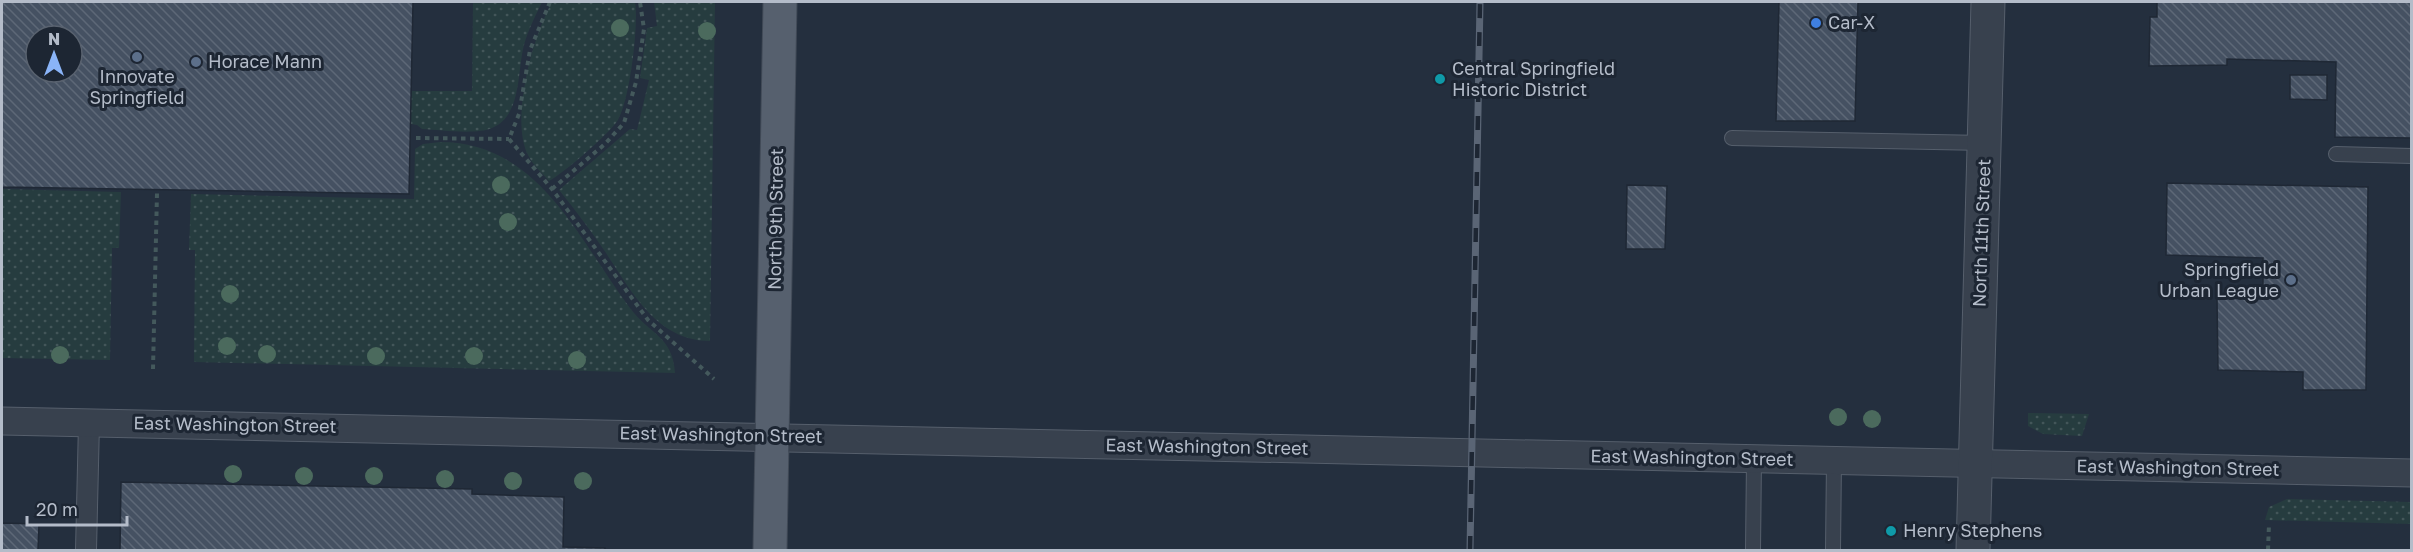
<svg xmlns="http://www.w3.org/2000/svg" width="2413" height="552" font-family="'Golos Text',sans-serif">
  <defs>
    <pattern id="grass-dots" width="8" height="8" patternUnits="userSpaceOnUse" patternTransform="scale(1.5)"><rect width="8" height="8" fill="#263c3f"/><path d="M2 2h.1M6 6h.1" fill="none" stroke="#435659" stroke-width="1.8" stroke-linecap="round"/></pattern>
    <pattern id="building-back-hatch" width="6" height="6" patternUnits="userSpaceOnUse" patternTransform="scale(1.5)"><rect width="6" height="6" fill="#455162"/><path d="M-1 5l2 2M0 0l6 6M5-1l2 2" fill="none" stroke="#5d6877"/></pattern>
  </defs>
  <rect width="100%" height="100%" fill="#242f3e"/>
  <g fill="url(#grass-dots)">
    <path d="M473,2H542C536,15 528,30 524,45C517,71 522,116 492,128C476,135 441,130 422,129L417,125L411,124V91H472Z"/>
    <path d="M552,2H635C639,24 630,100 618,120C609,134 564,173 549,181C542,173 532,164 528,155C510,118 533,36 552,2Z"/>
    <path d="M654,2H715L710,341C657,341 632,292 606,253C591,231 576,211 559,190L630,129L637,130L649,80L640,78L647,28L657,26Z"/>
    <path d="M440,142C539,142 578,239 630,308C649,334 673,336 675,373L194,362L195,250H189L191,194L414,199L415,149L423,144Z"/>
    <path d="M2,189L121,192L119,248H112L110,360L2,358Z"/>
    <path d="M2028,413L2089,414L2082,436L2043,434L2028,426Z"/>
    <path d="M2287,499L2411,502V524L2265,520L2269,507Z"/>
  </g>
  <g fill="url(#building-back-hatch)" stroke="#1f2835" stroke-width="1.5" fill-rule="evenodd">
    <path d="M2,2H413L409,194L2,187ZM36,36H72V72H36Z"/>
    <path d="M1779,2H1858L1855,121H1776Z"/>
    <path d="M2157,2H2412V138L2335,137L2336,62L2227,59V65L2149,66L2150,17H2157Z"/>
    <path d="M2290,75H2327V100L2290,99Z"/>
    <path d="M2167,183L2368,187L2366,390H2303V372L2218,370L2217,298L2263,299V258L2166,255Z"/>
    <path d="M1627,185L1667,186L1665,249H1626Z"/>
    <path d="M121,482L472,489V494L564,497L563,547L605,548V550H120Z"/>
    <path d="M2,523L39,524L38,550H2Z"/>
  </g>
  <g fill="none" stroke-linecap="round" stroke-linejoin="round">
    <defs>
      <g id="service">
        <path d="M1732,138L1985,143"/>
        <path d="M2336,154L2412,156"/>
        <path d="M1753,550L1754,460"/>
        <path d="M1833,550L1834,461"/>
      </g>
      <path id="pedestrian" d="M86,550L89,423"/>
      <path id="minor" d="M2,421L2412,473"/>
      <path id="tertiary" d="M1973,550L1988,2"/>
      <path id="primary" d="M770,550L780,2"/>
    </defs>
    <use href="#service" stroke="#565f6c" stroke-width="16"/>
    <use href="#pedestrian" stroke="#565f6c" stroke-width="22"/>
    <use href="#minor" stroke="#565f6c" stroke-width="29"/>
    <use href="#tertiary" stroke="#565f6c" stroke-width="35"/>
    <use href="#primary" stroke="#414a57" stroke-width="35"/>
    <g stroke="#44595c" stroke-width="4" stroke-dasharray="4.5 4.5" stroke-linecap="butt">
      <path d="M550,2L530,50L519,114L509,139L552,189L648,320L714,379"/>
      <path d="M416,138L509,139"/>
      <path d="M552,189L605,144L624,123L636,82L644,29L640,2"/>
      <path d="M153,369L157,193"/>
      <path d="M2268,550L2269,524"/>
    </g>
    <use href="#service" stroke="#38414e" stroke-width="14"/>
    <use href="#pedestrian" stroke="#38414e" stroke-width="20"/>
    <use href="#minor" stroke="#38414e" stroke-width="27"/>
    <use href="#tertiary" stroke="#38414e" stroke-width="33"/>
    <use href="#primary" stroke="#56606e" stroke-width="33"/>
    <defs>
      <path id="rail" d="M1470,550L1480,2"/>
    </defs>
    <use href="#rail" stroke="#5a6575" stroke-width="7"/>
    <use href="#rail" stroke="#1d2633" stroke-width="4.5" stroke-dasharray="14" stroke-linecap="butt"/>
  </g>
  <g fill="#4b6a5d">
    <circle cx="620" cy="28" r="9"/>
    <circle cx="707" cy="31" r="9"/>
    <circle cx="501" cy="185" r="9"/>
    <circle cx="508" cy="222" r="9"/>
    <circle cx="230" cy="294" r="9"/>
    <circle cx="227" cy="346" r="9"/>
    <circle cx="267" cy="354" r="9"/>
    <circle cx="60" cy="355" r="9"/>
    <circle cx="376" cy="356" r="9"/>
    <circle cx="474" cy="356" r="9"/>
    <circle cx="577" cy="360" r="9"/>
    <circle cx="1838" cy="417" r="9"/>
    <circle cx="1872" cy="419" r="9"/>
    <circle cx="233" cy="474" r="9"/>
    <circle cx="304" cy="476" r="9"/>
    <circle cx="374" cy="476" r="9"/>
    <circle cx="445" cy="479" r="9"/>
    <circle cx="513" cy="481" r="9"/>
    <circle cx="583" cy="481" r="9"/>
  </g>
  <circle fill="#3f7fe0" stroke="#1d2633" stroke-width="2" cx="1816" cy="23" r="6"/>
  <g fill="#5c6f8a" stroke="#1d2633" stroke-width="2">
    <circle cx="137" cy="57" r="6"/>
    <circle cx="196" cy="62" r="6"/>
    <circle cx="2291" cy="280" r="6"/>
  </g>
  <g fill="#0f9aa8" stroke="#1d2633" stroke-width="2">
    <circle cx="1440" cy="79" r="6"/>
    <circle cx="1891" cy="531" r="6"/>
  </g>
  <g text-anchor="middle" stroke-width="6" stroke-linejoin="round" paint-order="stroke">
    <g font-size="18" fill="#b4bcc9" stroke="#1d2633" text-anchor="start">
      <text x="1828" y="29">Car-X</text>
      <text x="208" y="68">Horace Mann</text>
      <text x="1452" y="75">Central Springfield<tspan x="1452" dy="21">Historic District</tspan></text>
      <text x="137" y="83" text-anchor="middle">Innovate<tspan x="137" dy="21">Springfield</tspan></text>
      <text x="2279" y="276" text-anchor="end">Springfield<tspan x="2279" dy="21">Urban League</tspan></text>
      <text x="1903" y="537">Henry Stephens</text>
    </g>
    <g font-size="18" fill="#b4bcc9" stroke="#1d2633">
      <text transform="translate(776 219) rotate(-89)" y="6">North 9th Street</text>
      <text transform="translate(1982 233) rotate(-88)" y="6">North 11th Street</text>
      <text transform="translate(235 425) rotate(1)" y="6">East Washington Street</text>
      <text transform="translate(721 435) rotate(1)" y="6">East Washington Street</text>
      <text transform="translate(1207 447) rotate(1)" y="6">East Washington Street</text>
      <text transform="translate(1692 458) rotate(1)" y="6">East Washington Street</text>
      <text transform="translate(2178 468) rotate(1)" y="6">East Washington Street</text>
    </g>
  </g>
  <rect width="2413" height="552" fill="none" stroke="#b4bcc9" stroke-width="6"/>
  <g transform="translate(54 54)"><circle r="28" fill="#1d2633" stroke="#59626f" stroke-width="1.5"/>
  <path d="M0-4.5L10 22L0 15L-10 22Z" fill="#8ab4f8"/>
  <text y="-9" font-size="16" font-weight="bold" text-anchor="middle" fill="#b4bcc9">N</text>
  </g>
  <path d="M27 516v9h100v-9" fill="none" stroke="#b4bcc9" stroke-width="3"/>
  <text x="36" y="516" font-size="18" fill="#b4bcc9" stroke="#1d2633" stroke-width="4.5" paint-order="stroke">20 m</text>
</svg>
